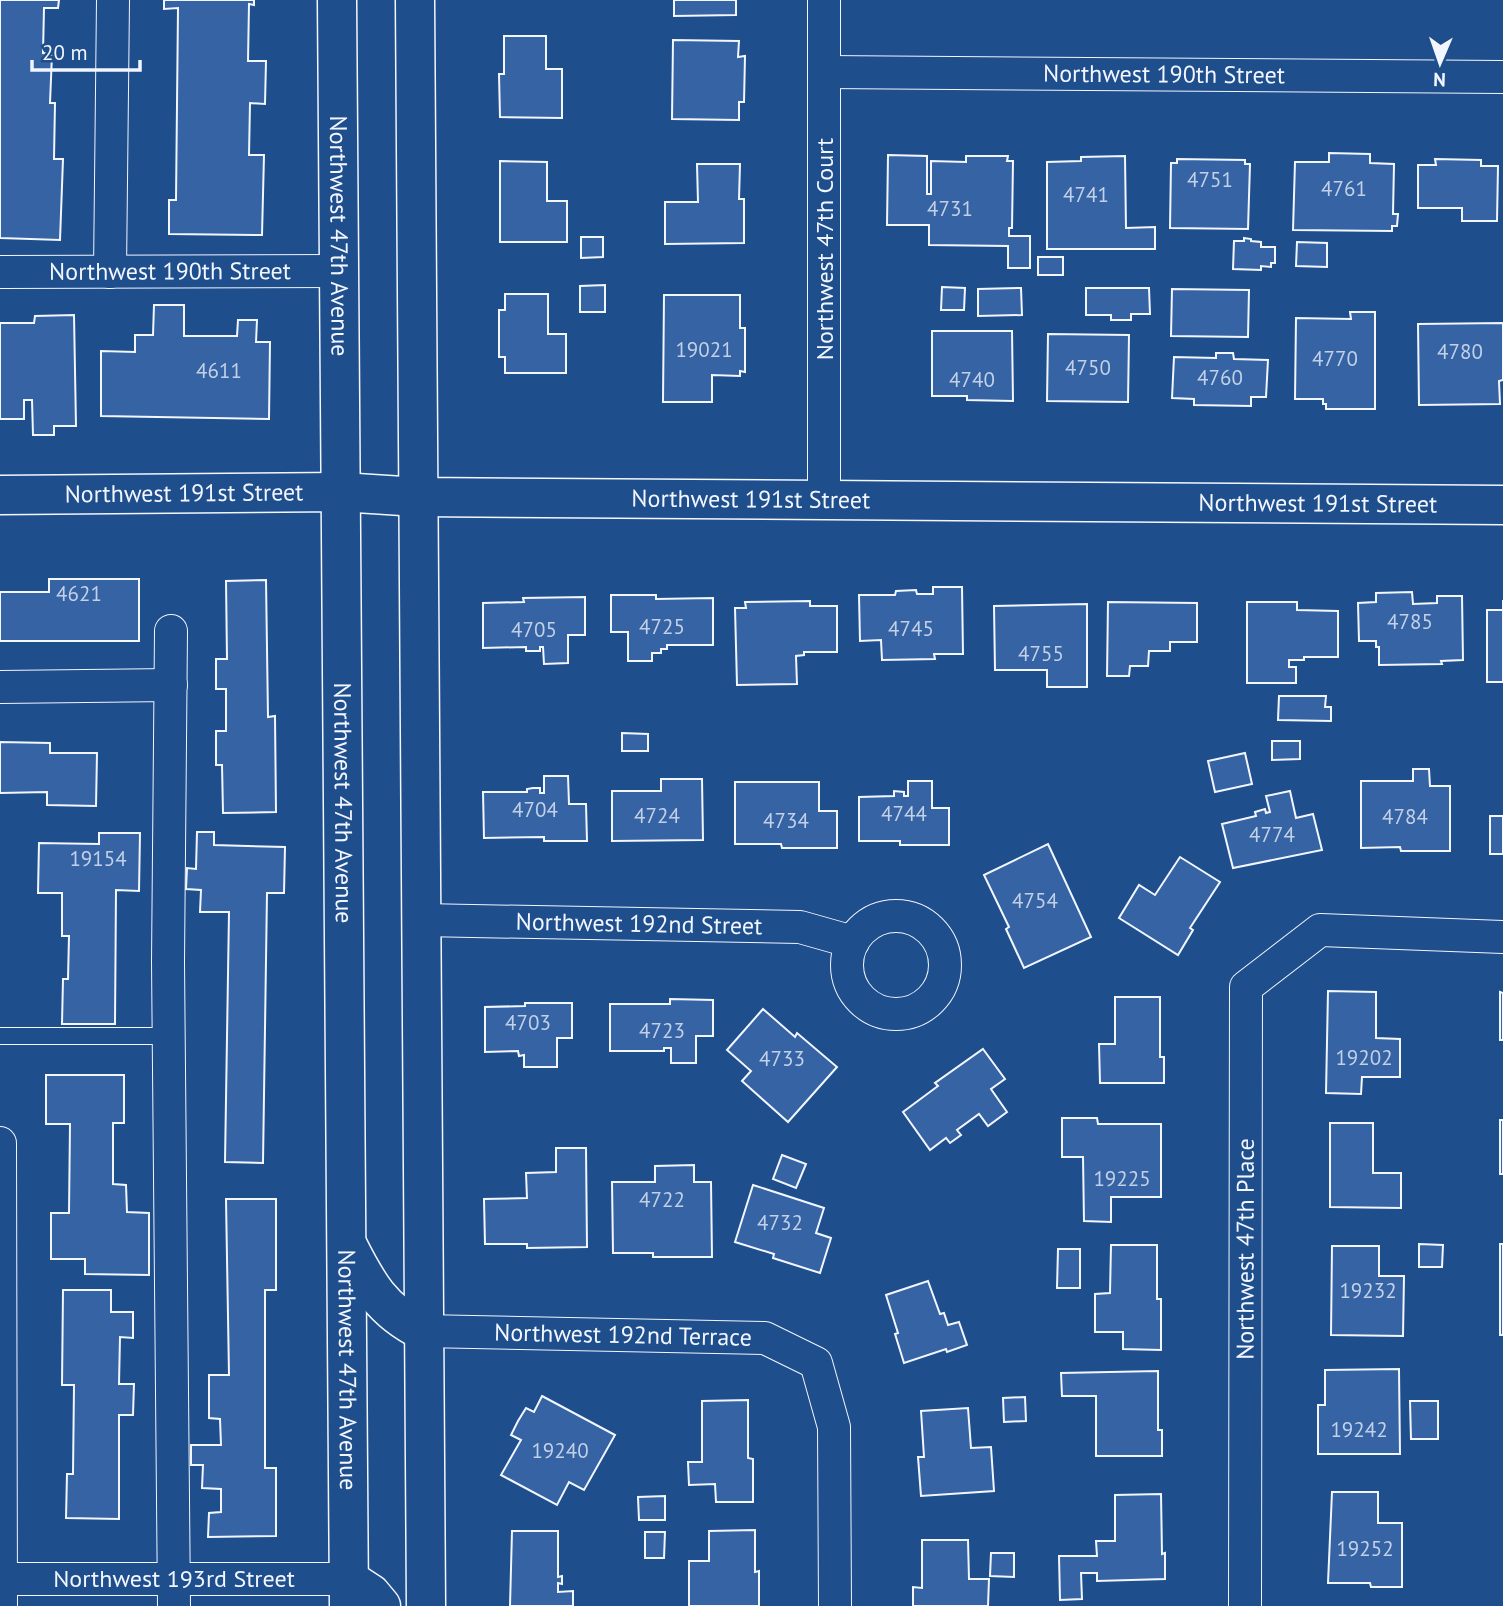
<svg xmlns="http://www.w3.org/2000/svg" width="1503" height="1606" font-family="'PT Sans',sans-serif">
  <rect width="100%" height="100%" fill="#1f4e8c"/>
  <g fill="#3563a3" stroke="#f2f6ff" stroke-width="2">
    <path d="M0,0H59L58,8H44L43,53L52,54L50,103H55L54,159H63L60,240L0,238Z"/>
    <path d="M164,0H254V5L249,4L248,61H266L265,104L250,103L249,155H264L262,235L169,234V200H176L178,8L164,9Z"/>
    <path d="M674,0H736V15L674,16Z"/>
    <path d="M504,36H546V69H562V118L500,117L499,74H504Z"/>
    <path d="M673,40L739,41L738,57L745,56L744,102H739V120L672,119Z"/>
    <path d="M1329,153L1370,154V163L1394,164L1393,214H1398L1397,226H1392V231L1293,230L1295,162H1329Z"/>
    <path d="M888,155L927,156V194H931V161L966,162V156H1008L1007,161H1013L1012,228H1009V236H1030V268H1008V246L929,245V225H887Z"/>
    <path d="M1125,156L1126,228L1155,227V249H1047V162L1081,161V157Z"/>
    <path d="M1177,159L1245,160V164H1250L1248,229L1170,228L1171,163H1177Z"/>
    <path d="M1435,159L1481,160V166H1498L1497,221H1462V208H1418V165H1436Z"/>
    <path d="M500,161L547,162V201H567V242H500Z"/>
    <path d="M697,164H740L739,199H744V243L665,244V202H698Z"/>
    <path d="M581,237H603V257L581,258Z"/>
    <path d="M1244,238L1251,239V241L1261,242V247H1275V263H1271V267L1261,266V270L1233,269L1234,241H1244Z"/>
    <path d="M1297,242L1327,243V267L1296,266Z"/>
    <rect x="1038" y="257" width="25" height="18"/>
    <path d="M605,285V312H580V286Z"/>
    <path d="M942,287L965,288L964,310H941Z"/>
    <path d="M1021,288L1022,315L978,316V289Z"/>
    <path d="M1086,288H1149L1150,314H1131V320H1111V315H1086Z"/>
    <path d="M1172,289L1249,290L1248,337L1171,336Z"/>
    <path d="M505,294H548V334H566V373H505V357H499V310H505Z"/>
    <path d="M664,295H740V328H745V372L740,371V376L712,375V402H663Z"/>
    <path d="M154,305H184V336H237L238,320H257L256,342H270L269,419L101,416V351L135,352V335H153Z"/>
    <path d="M1350,312H1375V409H1326V404H1323V399H1295L1296,318L1351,319Z"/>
    <path d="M74,315L76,426H54V435H33L32,400H24V419H0V323H34L35,316Z"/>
    <path d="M1503,323V380L1499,381L1500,404L1419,405L1418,324Z"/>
    <path d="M932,331H1012L1013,401L967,400V396H932Z"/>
    <path d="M1048,334L1129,335L1128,402L1047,401Z"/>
    <path d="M1216,353H1233L1234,359L1268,360L1266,397H1251V406L1194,405V399L1172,398L1174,357L1216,358Z"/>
    <path d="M49,579H139V641H0V592H49Z"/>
    <path d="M266,580L268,717L275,716L276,812L223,813L222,765H216V731H226V689H216V659H227L226,581Z"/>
    <path d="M933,587H962L963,654H934L935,659L882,660L881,640L860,641L859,595H895L896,591L916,590L917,594H933Z"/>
    <path d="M1412,592L1413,604L1437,603V596H1462L1463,660L1441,661L1442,664L1379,665V647H1376V641H1359L1358,603L1376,602V593Z"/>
    <path d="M611,595H656V599L713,598V645H667V649H661V653H652V661H628V632H611Z"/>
    <path d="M585,597V635H568V663L544,664L543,647H540V651H526V647L483,648V603L524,602L523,598Z"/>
    <path d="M1503,600V682H1487V610H1503Z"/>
    <path d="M810,601V606H837V652H804V655L796,656L797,684L737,685L735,608H746L745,602Z"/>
    <path d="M1108,602L1197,603V642H1170V651H1149L1148,666H1130L1129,676H1107Z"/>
    <path d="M1247,602H1297V610L1338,611V657H1304V660H1289V667H1296V683H1247Z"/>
    <path d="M1087,604V687H1047V670H995L994,606Z"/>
    <path d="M1279,696H1326L1325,707H1331V721L1278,720Z"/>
    <path d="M622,733L648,734V751H622Z"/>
    <path d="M1272,741H1300V759L1272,760Z"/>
    <path d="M0,742L50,743V753H97L96,806L47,805V792L0,793Z"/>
    <path d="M1245,753L1252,784L1215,792L1208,761Z"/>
    <path d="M1413,769H1429L1430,786H1450V851H1401L1400,847L1361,848V781H1413Z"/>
    <path d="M544,776H568L569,804H586L587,841H544V837L484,838L483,792H527V789L533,788H540V793H544Z"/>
    <path d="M661,779H702L703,840L612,841V791H661Z"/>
    <path d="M908,781H932V808H949V845H900V841H859V797L894,796V791L904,792V796H908Z"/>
    <path d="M735,782H819V811H837V848H782L781,844H735Z"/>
    <path d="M1290,791L1296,818L1313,814L1322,850L1233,868L1222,824L1256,816L1255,812L1265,809L1266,813L1270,812L1266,796Z"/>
    <rect x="1490" y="816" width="13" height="38"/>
    <path d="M197,832H214V845L285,847L284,893H267L263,1163L225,1162L229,912H200L201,890L186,889L187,868L196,869Z"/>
    <path d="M99,833H140L139,891L116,890L115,1024H62L63,979H68L69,936H62V893H38L39,843L99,844Z"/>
    <path d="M1048,844L1091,937L1024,968L1006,929L1009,927L984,875Z"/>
    <path d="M1180,857L1220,882L1190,928L1193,930L1178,955L1119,918L1139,885L1155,895Z"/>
    <path d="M1328,991L1376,992V1038L1400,1039V1077H1362L1361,1094L1326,1093Z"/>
    <path d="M1500,992L1503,993V1040H1500Z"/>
    <path d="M1115,997H1160V1057H1164V1083H1100L1099,1044H1115Z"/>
    <path d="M670,999L713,1000V1036H696V1063H671V1048H664V1051H610V1004H670Z"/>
    <path d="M525,1003H572V1038H557V1067H524V1055L519,1056L518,1051L485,1052V1007L525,1006Z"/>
    <path d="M763,1009L795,1037L797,1033L837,1067L788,1122L742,1081L751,1071L727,1050Z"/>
    <path d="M983,1049L1005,1079L991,1089L1007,1112L988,1126L979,1114L957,1130L961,1135L950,1143L946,1138L930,1150L903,1112L938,1086L935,1083Z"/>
    <path d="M46,1075H124V1123H113V1184L126,1185L127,1212L149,1213V1275L85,1274V1259H51V1213H69L70,1124H46Z"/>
    <path d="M1062,1118H1097L1098,1124H1161V1197H1111V1222L1084,1221L1083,1157H1062Z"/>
    <rect x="1500" y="1120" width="3" height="54"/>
    <path d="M1330,1123H1373V1173H1401V1208L1330,1207Z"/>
    <path d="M556,1148H586L587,1247L527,1248V1244H485L484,1199L527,1198L526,1173L556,1172Z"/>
    <path d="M782,1155L806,1164L796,1188L773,1179Z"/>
    <path d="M694,1165V1182H711L712,1257H653V1253H613L612,1182H655V1166Z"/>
    <path d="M753,1185L824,1208L816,1233L831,1238L820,1273L773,1258L774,1254L735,1242Z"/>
    <path d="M226,1199H276V1290H265V1468H276V1536L208,1537L209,1513L221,1512V1489L202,1488L203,1465H191V1445H221L220,1419L209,1418V1375H229Z"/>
    <path d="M1419,1244L1443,1245L1442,1267H1419Z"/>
    <rect x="1500" y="1244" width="3" height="91"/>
    <path d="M1111,1245H1157V1299H1161V1350L1123,1349V1332H1095V1294L1110,1293Z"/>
    <path d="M1332,1246H1379V1276H1404L1403,1336L1331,1335Z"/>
    <path d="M1058,1249H1080V1288H1057Z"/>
    <path d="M928,1281L940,1314L944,1313L948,1325L959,1322L967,1345L947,1352L946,1349L904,1363L895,1334L898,1333L886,1295Z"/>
    <path d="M63,1290H111V1312H133V1338L120,1337L119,1384H134L133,1415H119V1519L66,1518L67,1474H73L74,1385H62Z"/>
    <path d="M1399,1369L1400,1454H1318V1405H1325V1370Z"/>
    <path d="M1158,1371V1430H1162V1456H1096V1396H1062L1061,1373Z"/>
    <path d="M542,1396L615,1435L584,1490L569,1482L557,1505L501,1475L521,1440L511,1435L518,1421L526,1408L534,1412Z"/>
    <path d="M1025,1397L1026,1421L1004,1422L1003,1398Z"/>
    <path d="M748,1400V1458L753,1459V1502H716L715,1484L689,1485L688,1462H702V1401Z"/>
    <path d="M1410,1401H1438V1439H1411Z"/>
    <path d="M968,1408L971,1448L991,1447L994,1491L921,1496L918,1457H924L921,1411Z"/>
    <path d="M1332,1492H1378V1523H1402V1587H1371L1370,1583H1328Z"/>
    <path d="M1161,1494L1162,1554L1165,1553V1579L1097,1581V1573H1081L1082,1599L1060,1600L1059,1556H1097L1096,1541H1115V1495Z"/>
    <path d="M665,1496V1520H639L638,1497Z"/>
    <path d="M755,1530V1572L759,1571V1606H689V1561H709V1531Z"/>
    <path d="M512,1531H558V1577L562,1576V1584L558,1583V1592L573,1591V1606H510Z"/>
    <path d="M645,1532H665L664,1558H645Z"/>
    <path d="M922,1540H968L969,1579H989L988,1606H913V1587L922,1588Z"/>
    <path d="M991,1553H1014V1577L990,1576Z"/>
  </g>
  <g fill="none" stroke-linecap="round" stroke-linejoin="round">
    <defs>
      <path id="service" d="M0,1036H169"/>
      <g id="minor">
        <path id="s1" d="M826,72L1503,77"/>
        <path id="s2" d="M0,272L338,271"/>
        <path d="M110,272L113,0"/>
        <path d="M824,498V0"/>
        <path d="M171,631L168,962L174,1606"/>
        <path d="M0,687L171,685"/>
        <circle cx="896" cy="965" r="49"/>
        <path id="s3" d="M422,920L800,927L853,942"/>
        <path d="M0,1143L1,1606"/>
        <path id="s4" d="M423,1331L765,1338L816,1363L834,1427L835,1606"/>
        <path id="s5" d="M1,1579H348"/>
        <path id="s6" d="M1245,1606L1246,987L1320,930L1503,937"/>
      </g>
      <g id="tertiary">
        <path id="s7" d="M0,495L341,492L418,497L1503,505"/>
      </g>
      <g id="secondary">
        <path id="s8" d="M337,0L349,1606"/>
        <path d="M415,0L426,1606"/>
        <path d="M347,1244C367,1284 382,1311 423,1331"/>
        <path d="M348,1579L371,1594L381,1606"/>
      </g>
    </defs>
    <use href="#service" stroke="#f2f6ff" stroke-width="18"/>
    <use href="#minor" stroke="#f2f6ff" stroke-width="34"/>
    <use href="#tertiary" stroke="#f2f6ff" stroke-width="41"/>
    <use href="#secondary" stroke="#f2f6ff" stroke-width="41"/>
    <use href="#service" stroke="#1f4e8c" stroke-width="16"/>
    <use href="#minor" stroke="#1f4e8c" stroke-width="32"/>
    <use href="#tertiary" stroke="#1f4e8c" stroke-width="38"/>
    <use href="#secondary" stroke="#1f4e8c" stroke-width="38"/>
  </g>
  <g text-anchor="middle" stroke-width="5" stroke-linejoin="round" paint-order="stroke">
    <g font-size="21" fill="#c3d1e8">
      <text x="1210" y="187">4751</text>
      <text x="1344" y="196">4761</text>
      <text x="1086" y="202">4741</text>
      <text x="950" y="216">4731</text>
      <text x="704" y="357">19021</text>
      <text x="1460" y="359">4780</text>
      <text x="1335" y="366">4770</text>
      <text x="1088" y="375">4750</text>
      <text x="219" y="378">4611</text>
      <text x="1220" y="385">4760</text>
      <text x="972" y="387">4740</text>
      <text x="79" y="601">4621</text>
      <text x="1410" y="629">4785</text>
      <text x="662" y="634">4725</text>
      <text x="911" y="636">4745</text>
      <text x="534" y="637">4705</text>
      <text x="1041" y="661">4755</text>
      <text x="535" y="817">4704</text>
      <text x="904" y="821">4744</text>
      <text x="657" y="823">4724</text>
      <text x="1405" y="824">4784</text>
      <text x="786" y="828">4734</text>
      <text x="1272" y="842">4774</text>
      <text x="98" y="866">19154</text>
      <text x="1035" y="908">4754</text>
      <text x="528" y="1030">4703</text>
      <text x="662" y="1038">4723</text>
      <text x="1364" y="1065">19202</text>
      <text x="782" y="1066">4733</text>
      <text x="1122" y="1186">19225</text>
      <text x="662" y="1207">4722</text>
      <text x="780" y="1230">4732</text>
      <text x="1368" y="1298">19232</text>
      <text x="1359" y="1437">19242</text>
      <text x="560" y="1458">19240</text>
      <text x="1365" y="1556">19252</text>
    </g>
    <g font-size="24" fill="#f2f6ff" stroke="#1f4e8c">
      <text dy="8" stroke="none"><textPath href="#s1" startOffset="338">Northwest 190th Street</textPath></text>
      <text dy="8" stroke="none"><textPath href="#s8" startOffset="236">Northwest 47th Avenue</textPath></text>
      <text transform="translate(825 249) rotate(-90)" y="8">Northwest 47th Court</text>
      <text dy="8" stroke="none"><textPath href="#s2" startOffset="170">Northwest 190th Street</textPath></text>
      <text dy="8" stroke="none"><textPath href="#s7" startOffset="184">Northwest 191st Street</textPath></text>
      <text dy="8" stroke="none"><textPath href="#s7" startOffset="751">Northwest 191st Street</textPath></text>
      <text dy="8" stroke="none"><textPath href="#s7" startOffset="1318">Northwest 191st Street</textPath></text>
      <text dy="8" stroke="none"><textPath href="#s8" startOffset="803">Northwest 47th Avenue</textPath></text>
      <text dy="8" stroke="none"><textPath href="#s3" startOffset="217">Northwest 192nd Street</textPath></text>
      <text dy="8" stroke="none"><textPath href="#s6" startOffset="357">Northwest 47th Place</textPath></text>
      <text dy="8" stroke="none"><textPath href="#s4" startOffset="200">Northwest 192nd Terrace</textPath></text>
      <text dy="8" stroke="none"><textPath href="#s8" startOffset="1370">Northwest 47th Avenue</textPath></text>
      <text dy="8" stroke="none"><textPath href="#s5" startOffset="173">Northwest 193rd Street</textPath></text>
    </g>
  </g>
  <g transform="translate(1440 63) rotate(182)" stroke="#1f4e8c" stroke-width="5" paint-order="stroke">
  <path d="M0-5L12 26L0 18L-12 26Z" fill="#f2f6ff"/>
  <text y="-10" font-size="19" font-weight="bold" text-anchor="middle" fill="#f2f6ff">N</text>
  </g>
  <path d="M32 60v10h108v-10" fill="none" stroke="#f2f6ff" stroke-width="3.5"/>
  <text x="42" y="60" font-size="21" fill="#f2f6ff" stroke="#1f4e8c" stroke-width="5" paint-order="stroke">20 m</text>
</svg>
